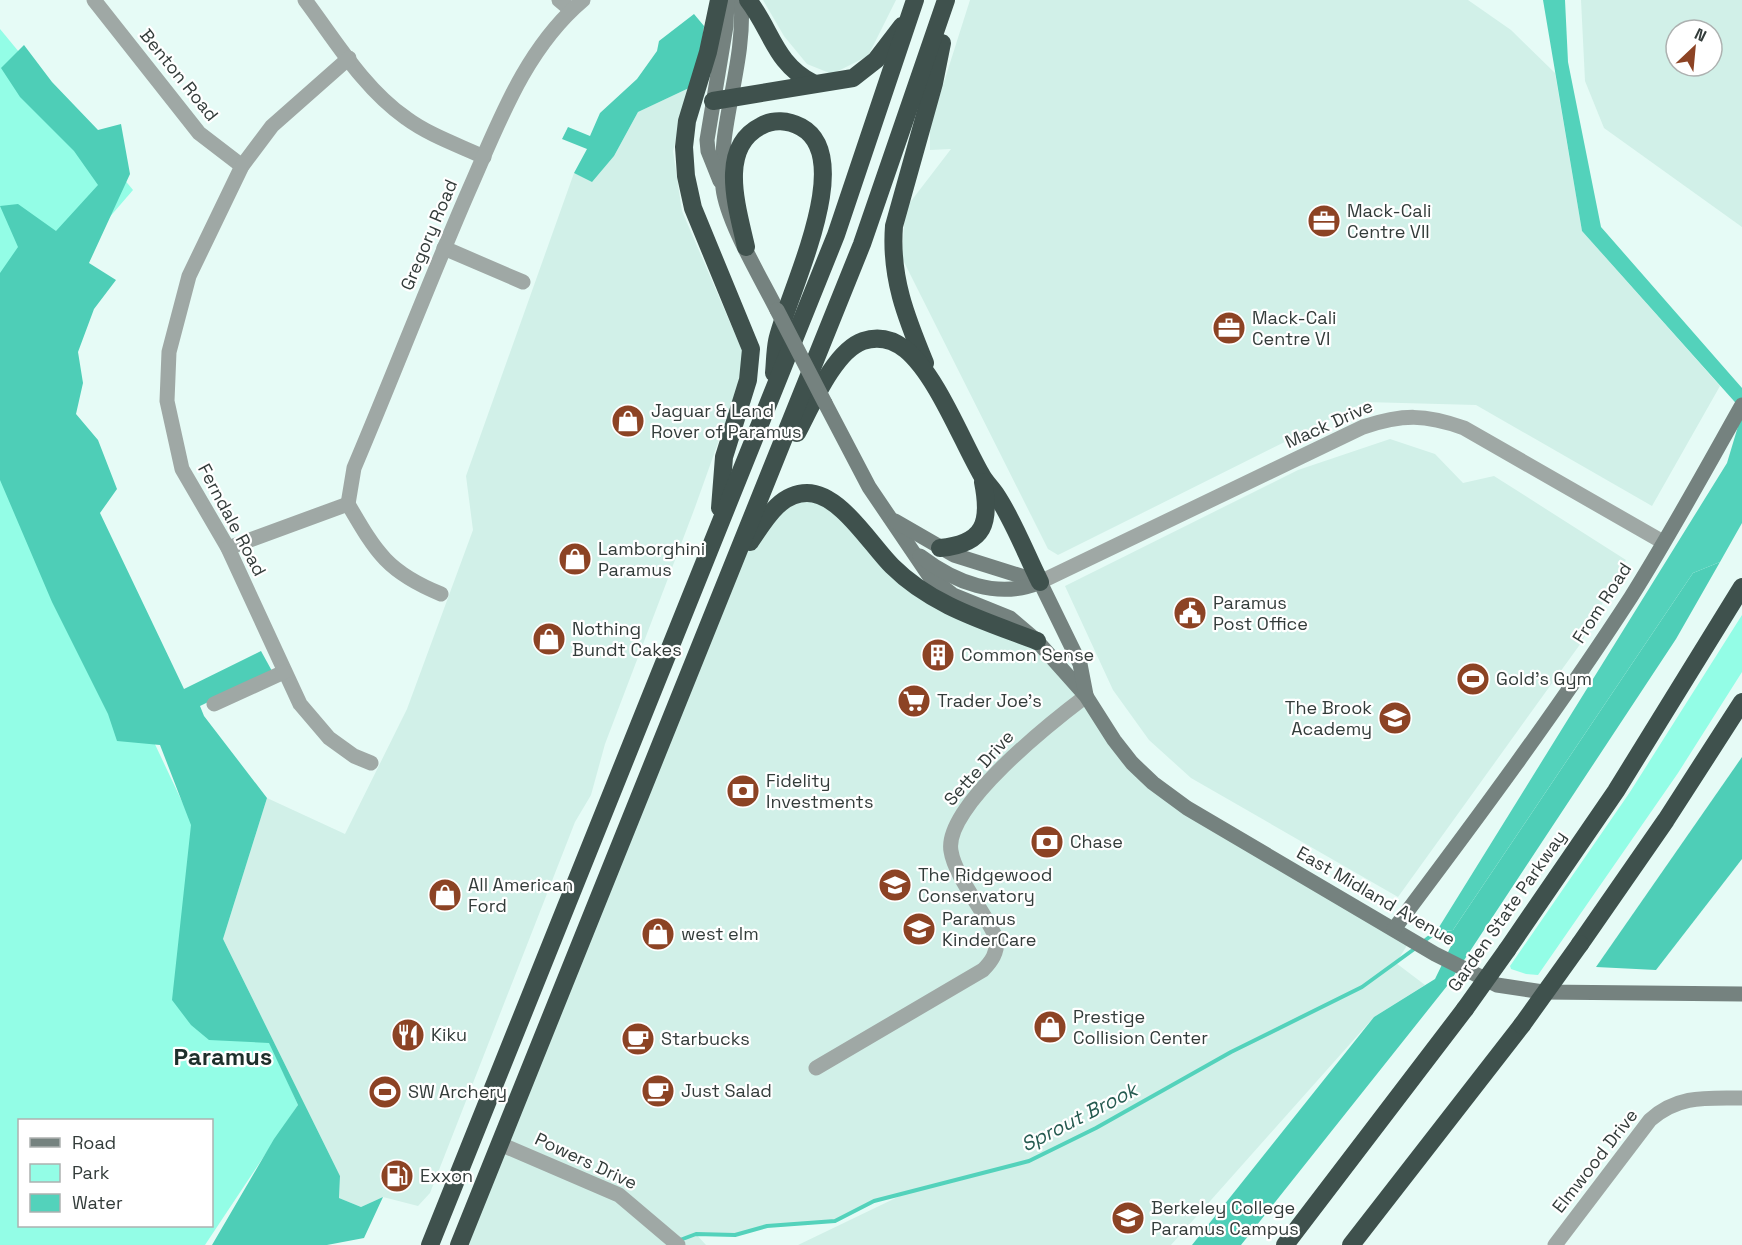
<svg xmlns="http://www.w3.org/2000/svg" width="1742" height="1245" font-family="'Space Grotesk',sans-serif">
  <rect width="100%" height="100%" fill="#e6fbf6"/>
  <g fill="#d1f0e8" fill-rule="evenodd">
    <path d="M763,0H896L868,56L832,74L807,64L784,36Z"/>
    <path d="M970,0H1468L1511,30L1555,73L1582,231L1720,386L1652,506L1476,405L1365,402L1058,555L1048,549L902,258L905,209L951,149L930,150V126Z"/>
    <path d="M1581,0H1742V227L1604,128L1585,81ZM1676,30H1712V66H1676Z"/>
    <path d="M689,88L673,151L682,211L747,362L694,510L605,744L591,795L575,822L430,1193L418,1206L383,1197L361,1207L339,1198L340,1176L223,939L267,798L345,834L407,709L473,530L466,476L574,173L592,181L614,156L638,112Z"/>
    <path d="M1390,439L1435,454L1463,483L1494,476L1626,560L1581,643L1398,897L1191,778L1149,740L1113,690L1065,586L1298,470Z"/>
    <path d="M819,495L890,564L1037,641L1153,783L1411,939L1396,963L1425,985L1374,1017L1171,1245H798L904,1194L874,1201L835,1221L768,1226L735,1235L696,1234L706,1245H459L727,576L770,515Z"/>
  </g>
  <g fill="#93fde6" fill-rule="evenodd">
    <path d="M0,29L133,190L0,344Z"/>
    <path d="M0,416L220,882L223,939L298,1105L205,1245H0ZM20,1120H212V1226H20Z"/>
    <path d="M1742,615V672L1678,773L1538,975L1526,974L1511,969L1510,966L1630,792Z"/>
  </g>
  <g fill="#4eceb7">
    <path d="M694,14L704,26L700,58L689,88L638,112L614,156L592,182L574,173L587,149L562,139L568,127L590,136L600,113L637,79L657,51L659,41Z"/>
    <path d="M24,45L52,82L98,130L121,124L130,174L89,263L116,280L94,309L78,352L83,383L76,414L98,440L117,489L100,513L184,689L261,651L272,671L200,706L204,716L267,798L223,939L340,1176L339,1198L361,1207L383,1197L364,1238L327,1245H212L274,1139L298,1105L269,1043L209,1040L191,1025L172,1000L191,825L160,745L117,741L108,714L52,602L0,480V273L18,247L0,206L18,204L56,231L98,185L74,151L20,97L1,68Z"/>
    <path d="M1720,562L1676,639L1447,986L1241,1245H1192L1374,1017L1435,979L1452,944L1436,932L1453,930L1693,573Z"/>
    <path d="M1742,757V859L1656,970L1596,967Z"/>
  </g>
  <g fill="#53d2bb">
    <path d="M1543,0H1565L1568,62L1601,227L1742,388V410L1582,231Z"/>
    <path d="M1742,413V523L1720,562L1693,573L1453,930L1436,932L1727,463Z"/>
  </g>
  <g fill="none" stroke-linecap="round" stroke-linejoin="round">
    <g stroke="#53d2bb" stroke-width="4">
      <path d="M1423,942L1436,932"/>
      <path d="M680,1240L696,1234L735,1235L767,1226L835,1221L874,1201L1029,1161L1096,1128L1231,1052L1362,987L1417,947"/>
    </g>
    <g stroke="#9fa8a5" stroke-width="15">
      <path d="M94,0L199,133L242,166"/>
      <path d="M305,0C335,40 364,89 406,118C429,135 458,145 484,157"/>
      <path d="M559,0L571,10"/>
      <path d="M349,58L272,126L242,166L189,276L169,352L167,401L182,469L228,548L300,704L329,738L354,756L371,763"/>
      <path d="M444,248L523,282"/>
      <path d="M348,504L354,468C393,376 429,282 469,190C499,122 525,49 583,0"/>
      <path d="M348,504C376,552 387,572 441,594"/>
      <path d="M228,548L348,504"/>
      <path d="M1040,582L1363,427C1403,414 1425,414 1464,428L1663,542"/>
      <path d="M214,704L284,672"/>
      <path d="M816,1068L983,970C992,961 997,953 997,940C986,913 955,877 951,851C943,807 1053,721 1086,696"/>
      <path d="M500,1144L619,1195L678,1245"/>
      <path d="M1555,1245L1650,1120C1678,1095 1706,1098 1742,1098"/>
    </g>
    <g stroke="#75827f" stroke-width="15">
      <path d="M741,0C746,65 717,125 723,188C727,222 761,278 777,310"/>
      <path d="M720,181L708,151L707,140L726,26L727,0"/>
      <path d="M825,403L869,487L930,577L953,595L1010,618L1037,641L1086,696L1114,740L1132,763L1153,783L1187,808L1435,954L1497,985L1543,992L1742,994"/>
      <path d="M895,521L954,555L1040,582L1080,664L1086,695"/>
      <path d="M920,556C954,582 998,600 1040,582"/>
      <path d="M1394,929C1476,820 1557,711 1631,597C1670,535 1706,469 1742,405"/>
    </g>
    <g stroke="#3f514d" stroke-width="18">
      <path d="M719,0L708,52L687,121L684,147L686,176L693,208L751,349L748,380L724,457L720,508"/>
      <path d="M748,0C772,31 775,64 813,83"/>
      <path d="M713,101L853,78L876,60L902,26"/>
      <path d="M746,247C738,210 717,148 761,126C773,119 788,120 801,127C858,158 787,294 777,341C775,351 775,363 774,373"/>
      <path d="M925,363C906,317 890,277 894,226L934,83L942,43"/>
      <path d="M797,433C811,407 834,351 863,341C878,336 892,339 905,349C936,374 961,439 981,474C985,482 992,488 997,496C1014,522 1026,554 1040,582"/>
      <path d="M750,542C764,522 779,493 807,493C840,493 870,544 892,566C932,606 985,621 1037,641"/>
      <path d="M940,548C985,544 991,522 983,482"/>
      <path d="M1580,944L1666,820L1742,702"/>
      <path d="M1507,950L1616,791L1742,587"/>
      <path d="M430,1245L836,235L915,0"/>
      <path d="M459,1245L862,244L946,0"/>
      <path d="M1285,1245L1465,1009"/>
      <path d="M1351,1245L1522,1025"/>
    </g>
    <path stroke="#75827f" stroke-width="15" d="M777,310L825,403"/>
    <g stroke="#3f514d" stroke-width="18">
      <path d="M1465,1009L1507,950"/>
      <path d="M1522,1025L1580,944"/>
    </g>
  </g>
  <defs>
    <symbol id="office-disc" viewBox="-11 -11 22 22"><circle r="9.5" fill="#8c4324" stroke="#fff"/><path d="M-6-3h4V-5.5h4V-3h4V5H-6ZM-1-4.5V-3h2v-1.5ZM-6 0V1H6V0Z" fill="#fff"/></symbol>
    <symbol id="shop-disc" viewBox="-11 -11 22 22"><circle r="9.5" fill="#8c4324" stroke="#fff"/><path d="M-5-2.5h2.3a2.7 3.5 0 0 1 5.4 0H5L5.5 6h-11ZM-1.5-2.5h3a1.5 2.3 0 0 0-3 0Z" fill="#fff"/></symbol>
    <symbol id="civic-disc" viewBox="-11 -11 22 22"><circle r="9.5" fill="#8c4324" stroke="#fff"/><path d="M-.6-6.5H3V-4.5H.6V-3L4-1V1h2V6H-6V1h2V-1L-.6-3ZM-1.2 2.5V6h2.4V2.5Z" fill="#fff"/></symbol>
    <symbol id="building-disc" viewBox="-11 -11 22 22"><circle r="9.5" fill="#8c4324" stroke="#fff"/><path d="M-4-6H4V6H1V3H-1V6H-4ZM-2.5-4.3h1.7v1.8h-1.7ZM.8-4.3h1.7v1.8H.8ZM-2.5-1h1.7V.8h-1.7ZM.8-1h1.7V.8H.8Z" fill="#fff"/></symbol>
    <symbol id="stadium-disc" viewBox="-11 -11 22 22"><circle r="9.5" fill="#8c4324" stroke="#fff"/><path d="M0-5a6.5 5 0 1 0 0 10a6.5 5 0 1 0 0-10ZM-3.5-1.8h7v3.6h-7Z" fill="#fff"/></symbol>
    <symbol id="supermarket-disc" viewBox="-11 -11 22 22"><circle r="9.5" fill="#8c4324" stroke="#fff"/><path d="M-6-5.5h2.5l.6 2H6L4.5 2H-2.5L-4.4-4H-6ZM-1.5 3.2a1.3 1.3 0 1 0 .1 0ZM3 3.2a1.3 1.3 0 1 0 .1 0Z" fill="#fff"/></symbol>
    <symbol id="school-disc" viewBox="-11 -11 22 22"><circle r="9.5" fill="#8c4324" stroke="#fff"/><path d="M0-5L7-2L0 1L-7-2ZM-4 1L0 2.5L4 1V4Q0 6-4 4Z" fill="#fff"/></symbol>
    <symbol id="bank-disc" viewBox="-11 -11 22 22"><circle r="9.5" fill="#8c4324" stroke="#fff"/><path d="M-6-4H6V4H-6ZM0-2.3a2.3 2.3 0 1 0 0 4.6a2.3 2.3 0 1 0 0-4.6Z" fill="#fff"/></symbol>
    <symbol id="restaurant-disc" viewBox="-11 -11 22 22"><circle r="9.5" fill="#8c4324" stroke="#fff"/><path d="M-5-6h1v4h1v-4h1v4h1v-4h1v5L-1.5 .5V6h-2V.5L-5-1ZM5-6V6H3V1.5H1.5Q1.5-4 5-6Z" fill="#fff"/></symbol>
    <symbol id="cafe-disc" viewBox="-11 -11 22 22"><circle r="9.5" fill="#8c4324" stroke="#fff"/><path d="M-5.5-4.5H6V0H3Q3 3.5 0 3.5H-2.5Q-5.5 3.5-5.5 0ZM3-3.2v2h1.7v-2ZM-6 4.5H4V6H-6Z" fill="#fff"/></symbol>
    <symbol id="fuel-disc" viewBox="-11 -11 22 22"><circle r="9.5" fill="#8c4324" stroke="#fff"/><path d="M-5.5-6h7V0h2V4h1.3V-2.5L3-4.5l.8-.8L6-3V5H2.5V1h-1V6h-7ZM-4.2-4.7v3.2H.2V-4.7Z" fill="#fff"/></symbol>
    <symbol id="university-disc" viewBox="-11 -11 22 22"><circle r="9.5" fill="#8c4324" stroke="#fff"/><path d="M0-5L7-2L0 1L-7-2ZM-4 1L0 2.5L4 1V4Q0 6-4 4Z" fill="#fff"/></symbol>
  </defs>
  <g fill-rule="evenodd">
    <use href="#office-disc" x="1305" y="202" width="38" height="38"/>
    <use href="#office-disc" x="1210" y="309" width="38" height="38"/>
    <use href="#shop-disc" x="609" y="402" width="38" height="38"/>
    <use href="#shop-disc" x="556" y="540" width="38" height="38"/>
    <use href="#civic-disc" x="1171" y="594" width="38" height="38"/>
    <use href="#shop-disc" x="530" y="620" width="38" height="38"/>
    <use href="#building-disc" x="919" y="636" width="38" height="38"/>
    <use href="#stadium-disc" x="1454" y="660" width="38" height="38"/>
    <use href="#supermarket-disc" x="895" y="682" width="38" height="38"/>
    <use href="#school-disc" x="1376" y="699" width="38" height="38"/>
    <use href="#bank-disc" x="724" y="772" width="38" height="38"/>
    <use href="#bank-disc" x="1028" y="823" width="38" height="38"/>
    <use href="#school-disc" x="876" y="866" width="38" height="38"/>
    <use href="#shop-disc" x="426" y="876" width="38" height="38"/>
    <use href="#school-disc" x="900" y="910" width="38" height="38"/>
    <use href="#shop-disc" x="639" y="915" width="38" height="38"/>
    <use href="#shop-disc" x="1031" y="1008" width="38" height="38"/>
    <use href="#restaurant-disc" x="389" y="1016" width="38" height="38"/>
    <use href="#cafe-disc" x="619" y="1020" width="38" height="38"/>
    <use href="#cafe-disc" x="639" y="1072" width="38" height="38"/>
    <use href="#stadium-disc" x="366" y="1073" width="38" height="38"/>
    <use href="#fuel-disc" x="378" y="1157" width="38" height="38"/>
    <use href="#university-disc" x="1109" y="1199" width="38" height="38"/>
  </g>
  <g text-anchor="middle" stroke-width="4.5" stroke-linejoin="round" paint-order="stroke">
    <g font-size="18" fill="#333c3a" stroke="#fff">
      <text transform="translate(179 75) rotate(51)" y="6">Benton Road</text>
      <text transform="translate(429 235) rotate(-67)" y="6">Gregory Road</text>
      <text transform="translate(1329 424) rotate(-24)" y="6">Mack Drive</text>
      <text transform="translate(232 520) rotate(62)" y="6">Ferndale Road</text>
      <text transform="translate(1602 603) rotate(-57)" y="6">From Road</text>
      <text transform="translate(979 768) rotate(-48)" y="6">Sette Drive</text>
      <text transform="translate(1376 896) rotate(30)" y="6">East Midland Avenue</text>
      <text transform="translate(1507 911) rotate(-55)" y="6">Garden State Parkway</text>
      <text transform="translate(586 1161) rotate(25)" y="6">Powers Drive</text>
      <text transform="translate(1595 1161) rotate(-52)" y="6">Elmwood Drive</text>
    </g>
    <g font-size="18" fill="#333c3a" stroke="#fff" text-anchor="start">
      <text x="1347" y="217">Mack-Cali<tspan x="1347" dy="21">Centre VII</tspan></text>
      <text x="1252" y="324">Mack-Cali<tspan x="1252" dy="21">Centre VI</tspan></text>
      <text x="651" y="417">Jaguar &amp; Land<tspan x="651" dy="21">Rover of Paramus</tspan></text>
      <text x="598" y="555">Lamborghini<tspan x="598" dy="21">Paramus</tspan></text>
      <text x="1213" y="609">Paramus<tspan x="1213" dy="21">Post Office</tspan></text>
      <text x="572" y="635">Nothing<tspan x="572" dy="21">Bundt Cakes</tspan></text>
      <text x="961" y="661">Common Sense</text>
      <text x="1496" y="685">Gold's Gym</text>
      <text x="937" y="707">Trader Joe's</text>
      <text x="1372" y="714" text-anchor="end">The Brook<tspan x="1372" dy="21">Academy</tspan></text>
      <text x="766" y="787">Fidelity<tspan x="766" dy="21">Investments</tspan></text>
      <text x="1070" y="848">Chase</text>
      <text x="918" y="881">The Ridgewood<tspan x="918" dy="21">Conservatory</tspan></text>
      <text x="468" y="891">All American<tspan x="468" dy="21">Ford</tspan></text>
      <text x="942" y="925">Paramus<tspan x="942" dy="21">KinderCare</tspan></text>
      <text x="681" y="940">west elm</text>
      <text x="1073" y="1023">Prestige<tspan x="1073" dy="21">Collision Center</tspan></text>
      <text x="431" y="1041">Kiku</text>
      <text x="661" y="1045">Starbucks</text>
      <text x="681" y="1097">Just Salad</text>
      <text x="408" y="1098">SW Archery</text>
      <text x="420" y="1182">Exxon</text>
      <text x="1151" y="1214">Berkeley College<tspan x="1151" dy="21">Paramus Campus</tspan></text>
    </g>
    <g font-size="20" font-style="italic" fill="#255a50" stroke="#fff">
      <text transform="translate(1079 1117) rotate(-27)" y="7">Sprout Brook</text>
    </g>
    <g font-size="24" font-weight="bold" fill="#1e2f2b" stroke="#fff">
      <text x="223" y="1065">Paramus</text>
    </g>
  </g>
  <rect x="18" y="1119" width="195" height="108" fill="#ffffff" stroke="#adb1b0" stroke-width="1.5"/>
  <rect x="30" y="1138" width="30" height="9" fill="#75827f" stroke="#adb1b0" stroke-width="1.5"/>
  <text x="72" y="1149" font-size="18" fill="#333c3a">Road</text>
  <rect x="30" y="1164" width="30" height="18" fill="#93fde6" stroke="#adb1b0" stroke-width="1.5"/>
  <text x="72" y="1179" font-size="18" fill="#333c3a">Park</text>
  <rect x="30" y="1194" width="30" height="18" fill="#53d2bb" stroke="#adb1b0" stroke-width="1.5"/>
  <text x="72" y="1209" font-size="18" fill="#333c3a">Water</text>
  <g transform="translate(1694 48) rotate(26)"><circle r="28" fill="#ffffff" stroke="#adb1b0" stroke-width="1.5"/>
  <path d="M0-4.5L10 22L0 15L-10 22Z" fill="#8c4324"/>
  <text y="-9" font-size="16" font-weight="bold" text-anchor="middle" fill="#333c3a">N</text>
  </g>
</svg>
